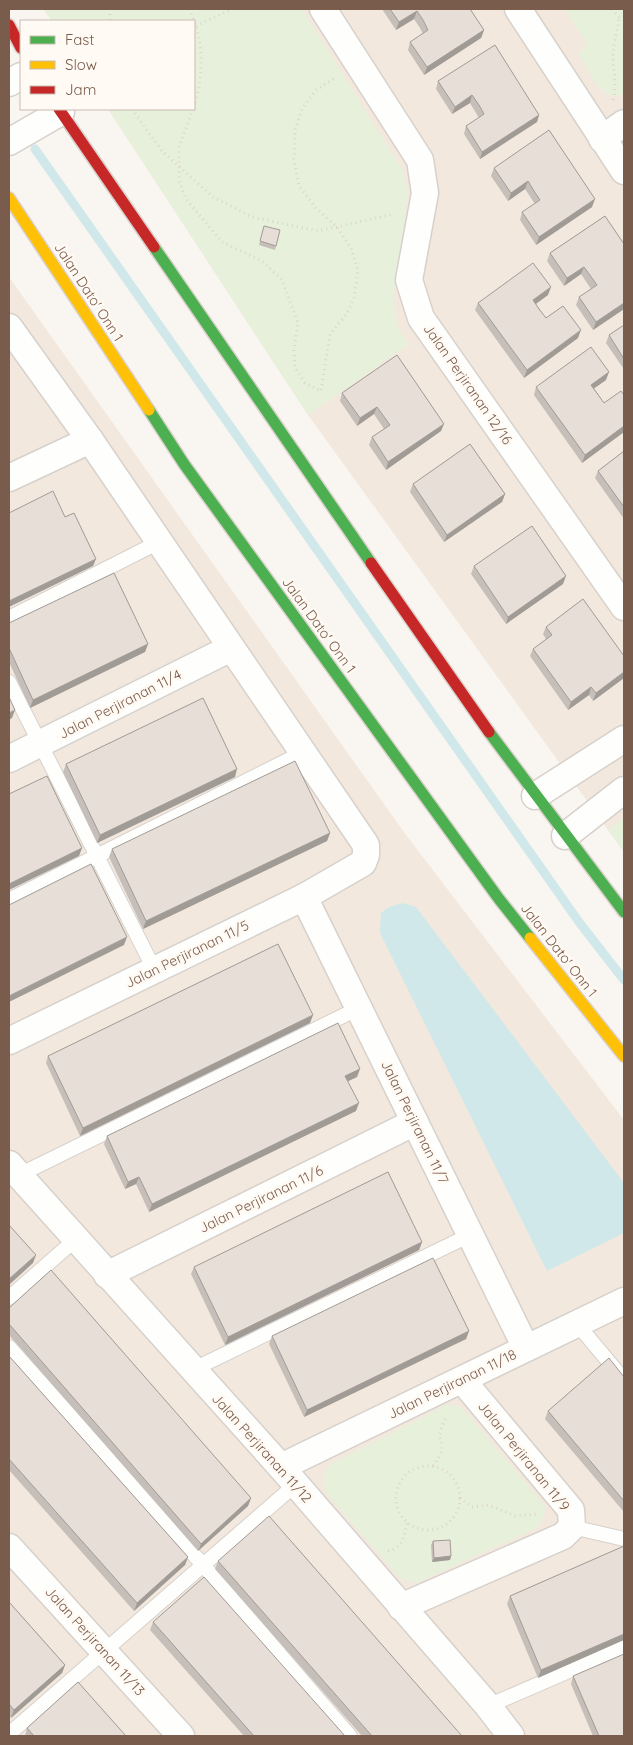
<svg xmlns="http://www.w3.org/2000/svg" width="633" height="1745" font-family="Quicksand,sans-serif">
  <rect width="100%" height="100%" fill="#f9f5f0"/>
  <g fill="#f2e8de">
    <path d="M43,9H624V852L308,415L108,109H194V21H52Z"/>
    <path d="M9,277L406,835L624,1120V1736H9Z"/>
  </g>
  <g fill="#e7f0db">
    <path d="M43,9H302L403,171L407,190L406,212L393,299L398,328L409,344L308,415L108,109H194V21H52Z"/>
    <path d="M565,9H624V93C603,108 588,68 578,53L588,46Z"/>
    <path d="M624,818V852L608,830Z"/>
    <path d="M446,1405L461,1407L546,1507L539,1527L417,1583L401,1579L326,1493L323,1478L328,1466Z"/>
  </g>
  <path fill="#d0e8ea" d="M403,903L416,907L624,1183V1233L547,1271L380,933L381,913L389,907Z"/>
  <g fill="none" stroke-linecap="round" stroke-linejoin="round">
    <path stroke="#d0e8ea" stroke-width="9" d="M35,149L579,922L624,980"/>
    <defs>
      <g id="lane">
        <path d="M9,618L159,542"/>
        <path d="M9,682L154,969"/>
        <path d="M9,900L304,752"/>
        <path d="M19,1175L359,1008"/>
        <path d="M9,1298L76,1239"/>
        <path d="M578,1325L624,1380"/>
        <path d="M9,1347L203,1565L350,1736"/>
        <path d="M192,1370L470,1235"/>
        <path d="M572,1527L624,1539"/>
        <path d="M488,1706L624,1647"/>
        <path d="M9,1734L295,1485"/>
      </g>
      <g id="street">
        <path d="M323,9L420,160L425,193L409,280L421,318L624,607"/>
        <path d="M518,9L624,171"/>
        <path d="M9,83L21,76"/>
        <path d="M602,139L624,123"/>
        <path d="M9,142L61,112"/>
        <path d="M9,327L90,440L366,845V855L363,863L304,897L9,1041"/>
        <path d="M9,478L90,440"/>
        <path d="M9,759L231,648"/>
        <path d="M535,796L624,739"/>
        <path d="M565,836L624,790"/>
        <path d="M304,897L526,1348"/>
        <path d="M9,1164L281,1467L488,1706L511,1736"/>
        <path d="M107,1275L415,1122"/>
        <path d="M281,1467L624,1301"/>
        <path d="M9,1547L181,1736"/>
        <path d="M401,1607L563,1536L572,1527L571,1510L462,1380"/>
      </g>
      <g id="fast">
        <path d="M154,247L371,563"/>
        <path d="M149,410L184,464L499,899L530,938"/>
        <path d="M489,732L624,912"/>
      </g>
      <g id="slow">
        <path d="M9,198L149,410"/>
        <path d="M530,938L624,1056"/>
      </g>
      <g id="jam">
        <path d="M9,25L21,48"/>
        <path d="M59,109L154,247"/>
        <path d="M371,563L489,732"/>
      </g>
    </defs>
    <use href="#lane" stroke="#d7d1cb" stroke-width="16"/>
    <use href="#street" stroke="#d7d1cb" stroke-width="29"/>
    <use href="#fast" stroke="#dad1cc" stroke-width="14"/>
    <use href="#slow" stroke="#dad1cc" stroke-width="14"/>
    <use href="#jam" stroke="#dad1cc" stroke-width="14"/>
    <g stroke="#dcd5d0" stroke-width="3" stroke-dasharray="1 4" stroke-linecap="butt">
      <path d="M110,9V21"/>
      <path d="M189,9C204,39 204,75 194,107"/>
      <path d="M612,9L619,17L624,18"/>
      <path d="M196,26L232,9"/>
      <path d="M613,100C618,80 612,71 613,52C614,41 618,29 619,17"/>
      <path d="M132,109L161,150L213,197L252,217L318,231L394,214"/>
      <path d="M193,109L179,147V181L186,199L222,242L262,261L282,280L298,323L294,350L295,368L305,383L321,391L330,334L346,315L354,298L358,270L351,248L337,227L316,208L299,186L294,159L295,130L302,109L315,91L336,77"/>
      <circle cx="428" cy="1498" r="32"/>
      <path d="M433,1466C442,1454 444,1449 439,1435L446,1417"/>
      <path d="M460,1498L472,1507L489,1505L515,1516L539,1514"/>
      <path d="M388,1551C403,1548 404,1536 407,1523"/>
    </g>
    <use href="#lane" stroke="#fefefd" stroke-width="14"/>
    <use href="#street" stroke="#fefefd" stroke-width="26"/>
    <use href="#fast" stroke="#4caf50" stroke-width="11"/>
    <use href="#slow" stroke="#ffc107" stroke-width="11"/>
    <use href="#jam" stroke="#c62828" stroke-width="11"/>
  </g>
  <g fill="#c6bfb9">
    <path d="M382,9H470L484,30L481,38L424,75L408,50L410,42L423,34L420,28L414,19L396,30Z"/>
    <path d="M438,81L539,115L537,122L480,159L464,134L466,126L479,118L470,103L452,114L436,89Z"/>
    <path d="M494,168L592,207L536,245L520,220L522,212L535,204L525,189L508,201L491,176Z"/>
    <path d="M605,216L624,309L593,330L576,305L579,297L591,289L581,274L564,286L547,261L550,253Z"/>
    <path d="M264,226L276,246L275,250L259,245Z"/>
    <path d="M548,295L536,304L546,318L578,338L524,378L475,310L478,303Z"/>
    <path d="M624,325V367L623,368L606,343L609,335Z"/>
    <path d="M606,380L594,388L604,403L624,395V432L582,463L534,395L536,387Z"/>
    <path d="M342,393L441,431L386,470L369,445L372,437L384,429L374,414L357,426L340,401Z"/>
    <path d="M624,451V519L595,478L598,471Z"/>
    <path d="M413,484L505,494L502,502L444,542L410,492Z"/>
    <path d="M474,566L563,584L506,624L471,574Z"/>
    <path d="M9,623L148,644L145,652L30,708L9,662Z"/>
    <path d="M546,627L624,656V678L593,701L589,695L568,710L530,656L533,649L546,639L543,634Z"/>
    <path d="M66,764L235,777L97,843L63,772Z"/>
    <path d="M330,833L327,841L143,929L109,857L112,849Z"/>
    <path d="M310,1023L80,1136L46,1063L48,1056Z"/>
    <path d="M357,1077L348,1081L356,1111L149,1212L136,1184L125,1189L104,1144L107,1136Z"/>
    <path d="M422,1242L419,1250L225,1345L191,1274L194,1267Z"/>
    <path d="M9,1308L251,1498L248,1506L198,1551L9,1335Z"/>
    <path d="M469,1331L466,1339L304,1417L269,1344L272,1336Z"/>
    <path d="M9,1356L188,1557L185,1565L134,1611L9,1470Z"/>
    <path d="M624,1377V1512L545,1419L548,1411Z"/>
    <path d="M433,1541L451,1556L450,1560L432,1562L431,1545Z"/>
    <path d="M624,1546L538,1678L507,1604L510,1596Z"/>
    <path d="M218,1561L462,1736H362L215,1569Z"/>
    <path d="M9,1602L65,1665L62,1673L11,1718L9,1715Z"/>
    <path d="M153,1622L345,1736H244L150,1630Z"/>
    <path d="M573,1676L624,1736H593L571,1684Z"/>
    <path d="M27,1728L126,1736H25Z"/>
  </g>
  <g fill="#a19b96">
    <path d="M417,11L414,19L396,30L399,22Z"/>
    <path d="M484,30L481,38L424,75L427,67Z"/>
    <path d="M472,95L470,103L452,114L455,107Z"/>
    <path d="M539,115L537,122L480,159L482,152Z"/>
    <path d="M528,181L525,189L508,201L511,193Z"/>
    <path d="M595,199L592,207L536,245L539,237Z"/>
    <path d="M584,267L581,274L564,286L567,278Z"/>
    <path d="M551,287L548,295L530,308L533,300Z"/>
    <path d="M624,303V309L593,330L596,322Z"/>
    <path d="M581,330L578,338L524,378L527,370Z"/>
    <path d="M609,372L606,380L589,392L591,385Z"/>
    <path d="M377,407L374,414L357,426L360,418Z"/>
    <path d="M444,424L441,431L386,470L388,462Z"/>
    <path d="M624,426V432L582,463L585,455Z"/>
    <path d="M505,494L502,502L444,542L447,535Z"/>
    <path d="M96,559L93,566L9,607V601Z"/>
    <path d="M566,576L563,584L506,624L508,617Z"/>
    <path d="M148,644L145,652L30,708L33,700Z"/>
    <path d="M624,672V678L593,701L596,693Z"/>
    <path d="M591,687L589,695L568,710L571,702Z"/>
    <path d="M15,710L12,718L9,720V713Z"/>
    <path d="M237,769L235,777L97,843L100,835Z"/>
    <path d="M330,833L327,841L143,929L146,921Z"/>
    <path d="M82,848L79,856L9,890V884Z"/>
    <path d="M127,937L124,945L9,1002V996Z"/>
    <path d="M313,1015L310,1023L80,1136L83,1128Z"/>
    <path d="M360,1069L357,1077L342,1084L345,1076Z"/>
    <path d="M359,1103L356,1111L149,1212L152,1204Z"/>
    <path d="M139,1177L136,1184L125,1189L128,1182Z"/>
    <path d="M422,1242L419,1250L225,1345L228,1337Z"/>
    <path d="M36,1255L33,1263L9,1285V1279Z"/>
    <path d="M469,1331L466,1339L304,1417L307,1410Z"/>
    <path d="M251,1498L248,1506L198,1551L201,1544Z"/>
    <path d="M451,1556L450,1560L432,1562L434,1558Z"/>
    <path d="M188,1557L185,1565L134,1611L137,1603Z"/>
    <path d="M624,1634V1640L538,1678L541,1670Z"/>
    <path d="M65,1665L62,1673L11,1718L14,1710Z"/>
  </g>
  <g fill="#e6ded7" stroke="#a19b96">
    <path d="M390,9H470L484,30L427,67L410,42L428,30L423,20L417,11L399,22Z"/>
    <path d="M495,45L539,115L482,152L466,126L484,114L479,105L472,95L455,107L438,81Z"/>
    <path d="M549,130L595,199L539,237L522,212L540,200L534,191L528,181L511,193L494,168Z"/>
    <path d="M605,216L624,244V303L596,322L579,297L597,285L584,267L567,278L550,253Z"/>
    <path d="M264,226L280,230L276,246L260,241Z"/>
    <path d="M533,263L551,287L533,300L539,309L546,318L563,306L581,330L527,370L478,303Z"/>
    <path d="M624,325V359L609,335Z"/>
    <path d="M591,347L609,372L591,385L604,403L621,391L624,395V426L585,455L536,387Z"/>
    <path d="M397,355L444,424L388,462L372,437L390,425L377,407L360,418L342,393Z"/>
    <path d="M470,444L505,494L447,535L413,484Z"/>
    <path d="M624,451V507L598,471Z"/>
    <path d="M53,491L65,517L74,513L96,559L9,601V513Z"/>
    <path d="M532,526L566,576L508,617L474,566Z"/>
    <path d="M114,573L148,644L33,700L9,648V623Z"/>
    <path d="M583,599L624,656V672L596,693L591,687L571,702L533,649L552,635L546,627Z"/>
    <path d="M9,697L15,710L9,713Z"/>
    <path d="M203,698L237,769L100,835L66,764Z"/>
    <path d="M295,761L330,833L146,921L112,849Z"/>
    <path d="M47,776L82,848L9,884V794Z"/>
    <path d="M91,864L127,937L9,996V905Z"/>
    <path d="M278,944L313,1015L83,1128L48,1056Z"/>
    <path d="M338,1023L360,1069L345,1076L359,1103L152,1204L139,1177L128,1182L107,1136Z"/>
    <path d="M388,1172L422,1242L228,1337L194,1267Z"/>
    <path d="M9,1225L36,1255L9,1279Z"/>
    <path d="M433,1258L469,1331L307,1410L272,1336Z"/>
    <path d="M51,1270L251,1498L201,1544L9,1324V1308Z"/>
    <path d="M9,1356L188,1557L137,1603L9,1459Z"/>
    <path d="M609,1358L624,1377V1501L548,1411Z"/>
    <path d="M269,1516L462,1736H372L218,1561Z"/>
    <path d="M450,1540L451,1556L434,1558L433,1541Z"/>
    <path d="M624,1546V1634L541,1670L510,1596Z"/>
    <path d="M204,1577L345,1736H254L153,1622Z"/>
    <path d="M9,1602L65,1665L14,1710L9,1704Z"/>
    <path d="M624,1654V1736H599L573,1676Z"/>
    <path d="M78,1682L126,1736H34L27,1728Z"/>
  </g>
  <g text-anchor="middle" stroke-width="5" stroke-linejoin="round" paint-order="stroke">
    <g font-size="14" fill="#7a5c4d" stroke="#fffaf3">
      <text transform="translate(89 292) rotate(57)" y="5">Jalan Dato' Onn 1</text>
      <text transform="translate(468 384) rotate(55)" y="5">Jalan Perjiranan 12/16</text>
      <text transform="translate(319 625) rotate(54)" y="5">Jalan Dato' Onn 1</text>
      <text transform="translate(120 704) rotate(-27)" y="5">Jalan Perjiranan 11/4</text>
      <text transform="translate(559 950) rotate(52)" y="5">Jalan Dato' Onn 1</text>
      <text transform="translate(187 954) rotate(-26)" y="5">Jalan Perjiranan 11/5</text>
      <text transform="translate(415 1122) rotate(64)" y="5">Jalan Perjiranan 11/7</text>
      <text transform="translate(261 1199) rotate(-26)" y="5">Jalan Perjiranan 11/6</text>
      <text transform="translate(452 1384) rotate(-26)" y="5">Jalan Perjiranan 11/18</text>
      <text transform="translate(262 1448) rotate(48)" y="5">Jalan Perjiranan 11/12</text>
      <text transform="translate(524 1456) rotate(51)" y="5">Jalan Perjiranan 11/9</text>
      <text transform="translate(95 1641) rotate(48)" y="5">Jalan Perjiranan 11/13</text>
    </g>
  </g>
  <rect width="633" height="1745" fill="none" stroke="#7a5c4d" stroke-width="20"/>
  <rect x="20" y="20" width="175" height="90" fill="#fffaf3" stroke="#cabbb1"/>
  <rect x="30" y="36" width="25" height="8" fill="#4caf50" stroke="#cabbb1"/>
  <text x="65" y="45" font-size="15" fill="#7a5c4d">Fast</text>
  <rect x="30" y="61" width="25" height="8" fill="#ffc107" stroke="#cabbb1"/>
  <text x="65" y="70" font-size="15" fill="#7a5c4d">Slow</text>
  <rect x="30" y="86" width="25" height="8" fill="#c62828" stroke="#cabbb1"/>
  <text x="65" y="95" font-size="15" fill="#7a5c4d">Jam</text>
</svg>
